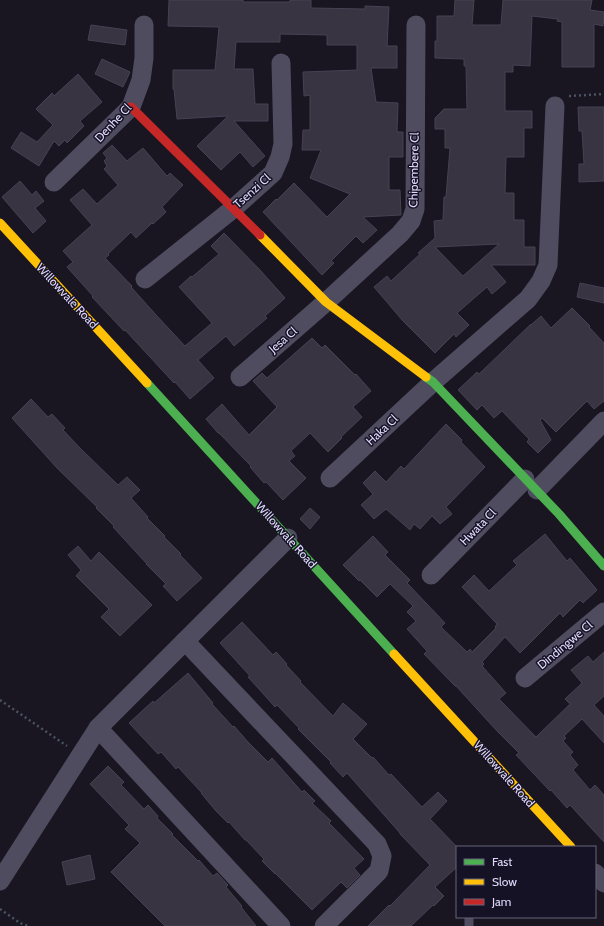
<svg xmlns="http://www.w3.org/2000/svg" width="604" height="926" font-family="Cabin,sans-serif">
  <rect width="100%" height="100%" fill="#191621"/>
  <g fill="#383442" stroke="#464254" fill-rule="evenodd">
    <path d="M169,0H243V2H290V0H311V8L365,9V6L389,7L387,46H397V68H371L376,102L398,103L397,132H403V157H389V190H400L401,215L363,217L377,230L363,243L356,236L331,261L334,263L322,275L263,212L276,199L277,200L294,183L327,217L350,194L310,178L321,150H302L303,130H310V95L304,96L303,72L357,70V45H327V35L280,34V42H236L234,69H253L255,104H268V121H234L265,156L253,167L240,152L221,170L197,146L228,116L177,119L174,89H173V70H215L219,27L168,26Z"/>
    <path d="M455,0H474L472,25H501L503,0H592L590,10L604,12V17L603,26L594,24V67H562V22L557,21L558,19L532,16L530,66L513,65V72H505V111H532V128H524V157H506L505,193H514V220H524V247H535V265H491L506,282L492,294L487,287L457,313L469,325L456,337L454,334L435,353L403,321L374,287L387,276L391,281L420,254L418,253L435,238L434,221L443,220L444,197H446L450,148H445V129H435V118L444,109H467L466,66H464V59L435,58V41H437V16H454ZM499,244L463,276L435,247Z"/>
    <path d="M91,25L127,30L125,45L88,40Z"/>
    <path d="M102,59L130,72L123,87L95,74Z"/>
    <path d="M78,74L102,102L80,121L84,126L67,143L65,140L59,146L54,141L39,166L11,148L21,132L37,142L53,125L36,109L52,93L54,96Z"/>
    <path d="M578,107H604V181L579,182V164H584L582,131H579Z"/>
    <path d="M112,145L127,161L143,148L167,176L170,173L183,185L162,207L166,212L153,224L152,223L136,238L131,232L108,254L109,255L105,258L132,286L131,287L157,316L185,346L212,323L179,287L191,276L192,277L219,254L211,246L224,233L260,270L285,298L265,316L267,318L234,346L226,336L198,360L214,378L190,399L175,382L174,383L125,330L124,331L92,297L93,296L67,267L73,262L63,251L92,225L70,200L83,189L97,204L118,185L104,169L107,166L104,161L107,158L103,153Z"/>
    <path d="M20,181L32,195L36,191L44,201L35,208L46,221L33,233L2,197Z"/>
    <path d="M580,283L604,288V303L577,297Z"/>
    <path d="M572,308L590,326L589,327L604,343V401L594,409L587,401L556,432L542,418L540,420L551,440L538,453L527,442L529,439L502,411L494,418L482,405L477,410L458,390L477,372L479,374L531,324V325L541,316L551,328Z"/>
    <path d="M312,338L322,348L325,345L355,375L356,374L371,391L353,407L362,417L341,437L342,438L328,452L310,433L291,451L295,456L289,461L306,478L283,500L266,482L264,483L250,467L251,466L219,433H218L206,419L222,404L249,435L277,407L253,381L262,373L267,378Z"/>
    <path d="M31,399L48,417L52,414L65,428L63,430L80,448L118,485L127,477L140,490L131,498L148,517L147,518L165,536L164,537L181,554L180,555L202,578L177,601L163,586L166,584L146,564H147L113,527L114,526L96,508L97,507L57,468L12,418Z"/>
    <path d="M446,424L462,440L461,442L485,467L446,507L452,514L440,524L432,516L420,529L414,524L410,530L386,509L374,519L361,505L373,494L363,483L375,471L386,482L401,466L404,469Z"/>
    <path d="M310,508L320,517L310,529L300,519Z"/>
    <path d="M545,534L567,561L570,558L597,590L583,603L580,600L563,617L560,613L520,653L505,637L482,662L484,664L482,666L506,693L499,699L536,737L570,704L565,699L582,683L571,670L588,656L593,662L604,652V696L594,705L604,716V743L582,719L564,736L566,738L563,741L573,752L570,755L578,765L573,770L590,790L595,785L604,795V842L570,805L567,808L551,790L550,791L516,755L519,753L498,732L456,686H455L424,654L427,651L407,629L416,621L407,612L413,606L390,584L377,597L360,580L359,581L343,565L373,536L388,552L385,555L410,580L407,583L445,623L441,627L467,652L470,649L472,652L496,628L495,627L497,624L462,587L474,575L489,591L517,565L513,561Z"/>
    <path d="M78,546L91,561L99,552L152,605L120,636L101,617L109,609L76,576L81,570L68,555Z"/>
    <path d="M242,622L273,655L276,652L287,664L286,665L301,681L300,682L333,716L343,703L367,724L353,739L372,758L373,757L389,775L391,774L422,807L438,792L447,801L430,819L457,847V867L435,887L444,896L434,906L433,905L411,926H368L389,905L390,906L430,865L400,834V833L347,773L343,777L330,763L331,762L298,729L299,728L277,705L275,707L267,698L248,677L250,676L220,643Z"/>
    <path d="M188,673L213,703L212,704L233,727L234,726L248,742L268,762L272,758L302,792L304,790L315,801L312,803L331,821L329,823L364,859L354,868L360,875L347,888L341,882L312,910L275,873V874L262,861L264,859L246,840H245L229,822L228,823L216,811L201,793H202L178,767L176,769L161,752L158,754L129,723L153,701L154,703Z"/>
    <path d="M108,766L124,782L121,785L144,809L148,805L158,816L157,818L173,834L172,835L198,861L199,860L213,876L217,873L228,885L226,887L242,906L241,907L256,926H165L111,872L140,843L125,829L129,825L90,784Z"/>
    <path d="M90,855L95,879L67,885L62,862Z"/>
  </g>
  <g fill="none" stroke-linecap="round" stroke-linejoin="round">
    <g stroke="#4a5360" stroke-width="2.5" stroke-dasharray="2 3" stroke-linecap="butt">
      <path d="M569,96L604,94"/>
      <path d="M0,700L67,746"/>
      <path d="M0,909L20,923L28,926"/>
    </g>
    <path stroke="#4f4c60" stroke-width="9" d="M469,917V926"/>
    <g stroke="#4f4c60" stroke-width="19">
      <path d="M54,182L131,107L141,80L144,58V25"/>
      <path d="M145,279L234,208L273,173L280,157L283,144L281,63"/>
      <path d="M240,377L326,302L400,234L411,221L415,209L416,25"/>
      <path d="M330,478L433,382L528,299L541,281L548,265L555,106"/>
      <path d="M537,490L604,421"/>
      <path d="M431,575L525,479"/>
      <path d="M185,641L377,844L382,856L379,871L324,926"/>
      <path d="M525,678L604,612"/>
      <path d="M98,728L281,926"/>
      <path d="M595,873L604,883"/>
      <path d="M0,881L98,728L288,538"/>
    </g>
    <g stroke="#4caf50" stroke-width="9">
      <path d="M426,377L433,382L559,514L604,566"/>
      <path d="M147,383L394,654"/>
    </g>
    <g stroke="#ffc107" stroke-width="9">
      <path d="M0,223L147,383"/>
      <path d="M260,235L326,302L426,377"/>
      <path d="M394,654L571,847"/>
    </g>
    <path stroke="#c62828" stroke-width="9" d="M131,107L260,235"/>
  </g>
  <g text-anchor="middle" stroke-width="3" stroke-linejoin="round" paint-order="stroke">
    <g font-size="12" fill="#e0d9fb" stroke="#161225">
      <text transform="translate(113 123) rotate(-47)" y="4">Denhe Cl</text>
      <text transform="translate(414 170) rotate(-89)" y="4">Chipembere Cl</text>
      <text transform="translate(252 191) rotate(-42)" y="4">Tsenzi Cl</text>
      <text transform="translate(67 296) rotate(47)" y="4">Willowvale Road</text>
      <text transform="translate(283 340) rotate(-41)" y="4">Jesa Cl</text>
      <text transform="translate(382 430) rotate(-43)" y="4">Haka Cl</text>
      <text transform="translate(478 527) rotate(-46)" y="4">Hwata Cl</text>
      <text transform="translate(286 535) rotate(48)" y="4">Willowvale Road</text>
      <text transform="translate(565 645) rotate(-40)" y="4">Dindingwe Cl</text>
      <text transform="translate(504 774) rotate(48)" y="4">Willowvale Road</text>
    </g>
  </g>
  <rect x="456" y="846" width="140" height="72" fill="#161225" stroke="#67627b"/>
  <rect x="464" y="859" width="20" height="6" fill="#4caf50" stroke="#67627b"/>
  <text x="492" y="866" font-size="12" fill="#e0d9fb">Fast</text>
  <rect x="464" y="879" width="20" height="6" fill="#ffc107" stroke="#67627b"/>
  <text x="492" y="886" font-size="12" fill="#e0d9fb">Slow</text>
  <rect x="464" y="899" width="20" height="6" fill="#c62828" stroke="#67627b"/>
  <text x="492" y="906" font-size="12" fill="#e0d9fb">Jam</text>
</svg>
